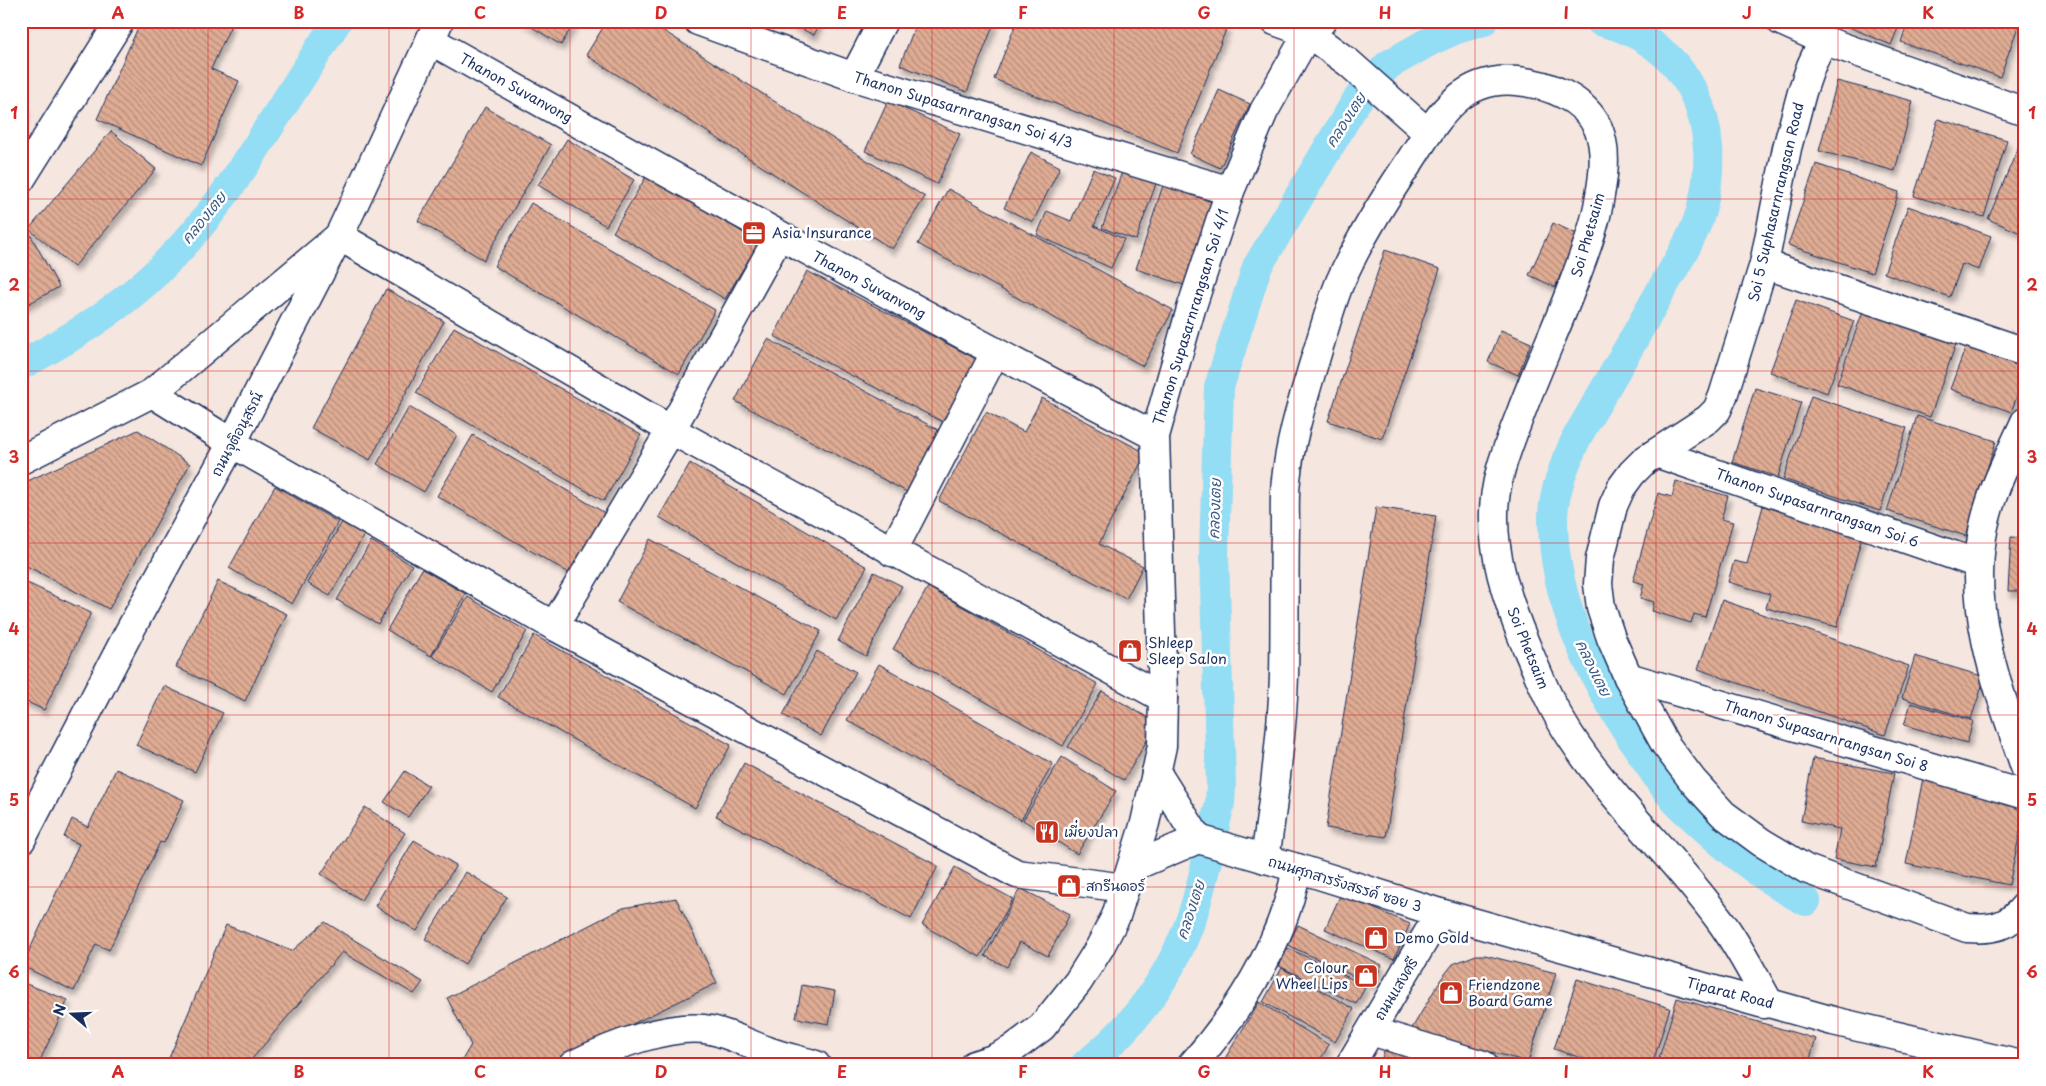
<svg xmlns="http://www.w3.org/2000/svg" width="2046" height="1086" font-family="'Playpen Sans','Playpen Sans Thai',sans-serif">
  <defs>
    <pattern id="building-back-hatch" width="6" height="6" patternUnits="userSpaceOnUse" patternTransform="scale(1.25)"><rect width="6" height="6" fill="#dfab93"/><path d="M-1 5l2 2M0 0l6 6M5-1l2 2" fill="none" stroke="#b48c7b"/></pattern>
    <filter id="shadow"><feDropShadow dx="3" dy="5.5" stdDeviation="2.5" flood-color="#0004"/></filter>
  </defs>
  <rect width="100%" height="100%" fill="#f5e6df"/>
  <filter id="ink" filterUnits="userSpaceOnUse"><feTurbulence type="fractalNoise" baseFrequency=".02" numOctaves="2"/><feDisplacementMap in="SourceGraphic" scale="10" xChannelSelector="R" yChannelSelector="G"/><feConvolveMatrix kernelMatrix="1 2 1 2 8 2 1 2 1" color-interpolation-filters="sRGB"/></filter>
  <g filter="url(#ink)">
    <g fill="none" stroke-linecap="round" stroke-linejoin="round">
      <g stroke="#93ddf5" stroke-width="30">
        <path d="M1600,21C1690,43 1725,125 1701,211C1693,239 1675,266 1660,292C1633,341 1605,389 1577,437C1566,461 1554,489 1553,516C1552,603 1595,684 1642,754C1651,767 1660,782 1670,794C1676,803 1686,811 1694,818C1728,850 1765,880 1806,901"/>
        <path d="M21,365C75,337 127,304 169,260C209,220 241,172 271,124C293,90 315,56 337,21"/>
        <path d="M1085,1065C1137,1025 1176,969 1195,907C1205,873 1212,837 1220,803L1221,786L1214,554L1219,387L1257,267L1357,100L1388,65L1432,40L1454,30L1484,21"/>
      </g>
    </g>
    <g fill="url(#building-back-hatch)" stroke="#1b2f5e" filter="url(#shadow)">
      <path d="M141,21H227L232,23L211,69L239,81L201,166L97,119Z"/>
      <path d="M522,21H575L561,45Z"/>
      <path d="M607,21H648L925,197L892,249L586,55Z"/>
      <path d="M785,21H821L814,35Z"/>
      <path d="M917,21H995L967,92L900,65Z"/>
      <path d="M1017,21H1212L1227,27L1177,153L994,79Z"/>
      <path d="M1841,21H1901L1891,45L1840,23Z"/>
      <path d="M1908,21H2020L2000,77L1901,42Z"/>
      <path d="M1837,81L1913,101L1895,171L1819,151Z"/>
      <path d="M1219,90L1250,104L1220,168L1190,154Z"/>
      <path d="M888,101L960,134L937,184L865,151Z"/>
      <path d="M21,106L26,108L21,124Z"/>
      <path d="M485,107L551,145L484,260L418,221Z"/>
      <path d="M1938,119L2007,140L1984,217L1914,196Z"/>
      <path d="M111,131L156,169L74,267L29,229Z"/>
      <path d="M567,139L634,180L606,226L538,185Z"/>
      <path d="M2020,143L2025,145V235L1988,219Z"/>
      <path d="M1031,152L1060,167L1033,222L1004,208Z"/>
      <path d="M1816,164L1899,192L1872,273L1788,245Z"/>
      <path d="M1093,169L1115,178L1094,226L1124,239L1111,268L1037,235L1047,211L1071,221Z"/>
      <path d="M1123,169L1157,181L1136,240L1102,228Z"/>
      <path d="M647,175L759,242L725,299L613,232Z"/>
      <path d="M1163,185L1215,203L1187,286L1136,269Z"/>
      <path d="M948,189L1173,310L1143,366L918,244Z"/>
      <path d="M531,203L715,310L679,374L494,266Z"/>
      <path d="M1908,206L1991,236L1979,270L1962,264L1950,297L1884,273Z"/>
      <path d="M23,221L59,287L21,308V222Z"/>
      <path d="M1553,223L1579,235L1555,287L1529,275Z"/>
      <path d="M1385,250L1440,269L1382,439L1328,421Z"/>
      <path d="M807,271L984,363L951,426L774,336Z"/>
      <path d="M386,289L444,321L370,460L311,428Z"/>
      <path d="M1796,300L1854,321L1827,393L1770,372Z"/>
      <path d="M1863,311L1956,344L1930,417L1837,384Z"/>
      <path d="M454,327L641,435L604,501L416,393Z"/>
      <path d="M1501,330L1531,343L1518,375L1488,362Z"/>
      <path d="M768,339L942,432L909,493L735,401Z"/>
      <path d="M1966,346L2025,368V375L2011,412L1950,389Z"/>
      <path d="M1755,388L1801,402L1778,477L1732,462Z"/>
      <path d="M1811,396L1907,428L1880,511L1783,479Z"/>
      <path d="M1042,398L1146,453L1099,544L1143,566L1126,599L939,501L986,412L1024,432Z"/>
      <path d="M409,407L457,435L424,492L377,464Z"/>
      <path d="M1917,416L1996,441L1966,536L1887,511Z"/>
      <path d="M138,430L190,464L109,609L21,563V484Z"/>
      <path d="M473,435L605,513L569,573L437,496Z"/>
      <path d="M690,463L867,567L836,620L659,517Z"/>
      <path d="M1676,481L1728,496L1721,519L1733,522L1705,617L1694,614L1691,623L1652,611L1654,602L1640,598L1644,584L1633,581L1658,493L1672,497Z"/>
      <path d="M275,486L338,522L292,604L229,568Z"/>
      <path d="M1763,506L1863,533L1837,627L1766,608L1770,594L1728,582L1734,561L1747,564Z"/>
      <path d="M1376,507L1436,516L1386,837L1326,828Z"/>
      <path d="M342,522L364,535L330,596L307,583Z"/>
      <path d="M2011,537L2025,538V591H2008Z"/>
      <path d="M650,539L821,631L787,694L617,602Z"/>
      <path d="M371,541L412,565L378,624L337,600Z"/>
      <path d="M422,569L466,594L431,656L387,630Z"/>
      <path d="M874,572L902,586L866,656L838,641Z"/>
      <path d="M21,580L91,613L44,710L21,699Z"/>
      <path d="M218,581L287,614L245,701L176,667Z"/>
      <path d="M928,587L1098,684L1063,746L893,649Z"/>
      <path d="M468,597L527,631L492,692L432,656Z"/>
      <path d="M1722,600L1909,666L1885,735L1698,669Z"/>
      <path d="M534,635L731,745L695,808L498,697Z"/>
      <path d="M817,651L856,672L821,736L783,715Z"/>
      <path d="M1915,656L1985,677L1971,719L1902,698Z"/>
      <path d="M879,664L1053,764L1021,820L847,720Z"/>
      <path d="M164,686L223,713L195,772L136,745Z"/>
      <path d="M1102,691L1157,723L1124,780L1068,747Z"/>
      <path d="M1911,703L1973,721L1967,743L1904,725Z"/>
      <path d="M1062,757L1116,791L1077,854L1023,820Z"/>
      <path d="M1813,758L1894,773L1876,867L1834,859L1840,829L1801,821Z"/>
      <path d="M744,763L938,866L911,919L716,816Z"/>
      <path d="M116,769L184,800L164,843L160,842L109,950L96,944L74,991L22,966L79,844L64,837L72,819L88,827Z"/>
      <path d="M405,771L429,786L408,817L384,802Z"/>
      <path d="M1923,778L2025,808L2009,885L1906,864Z"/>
      <path d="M365,807L405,833L361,900L321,874Z"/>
      <path d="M414,840L456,865L417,931L375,906Z"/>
      <path d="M955,867L1013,899L980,957L922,925Z"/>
      <path d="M466,872L507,897L465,964L425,939Z"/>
      <path d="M1020,888L1070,914L1048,956L1020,942L1007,967L985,956Z"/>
      <path d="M1341,894L1410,924L1394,959L1325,929Z"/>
      <path d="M676,898L717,983L548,1065H459L471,1045L447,998L623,908Z"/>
      <path d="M325,922L423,982L414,994L342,952L247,1065H166L226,925L292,951Z"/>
      <path d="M1298,925L1382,965L1372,985L1288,945Z"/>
      <path d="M1288,948L1366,986L1356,1004L1279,966Z"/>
      <path d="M1476,955H1485L1556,973L1528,1062L1411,1030L1441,979L1453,964Z"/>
      <path d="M1282,968L1354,1009L1335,1042L1263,1002Z"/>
      <path d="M1577,979L1670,1008L1652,1065H1603L1554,1049Z"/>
      <path d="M21,982L68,1000L38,1065H21Z"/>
      <path d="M802,985L835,991L829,1024L796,1018Z"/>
      <path d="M1677,998L1816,1039L1808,1065H1657Z"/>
      <path d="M1259,1002L1329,1045L1317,1065H1221Z"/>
      <path d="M1387,1041L1467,1065H1380Z"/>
    </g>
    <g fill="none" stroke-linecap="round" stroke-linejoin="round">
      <defs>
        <g id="minor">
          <path d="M698,21L854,77L1230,191"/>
          <path d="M1275,21L1308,33L1349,63L1428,133"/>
          <path d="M1781,21L1823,40L2025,112"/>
          <path d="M430,40C670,175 910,309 1155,436"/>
          <path d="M1823,40L1811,66L1802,92L1787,148L1764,264L1723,396L1717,410L1708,419L1645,460L1632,473L1621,488L1613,506L1600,559L1598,584L1601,608L1611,638L1628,677L1665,744L1693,781L1723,814L1761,842L1806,869L1967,928C1993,930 2008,927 2025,906"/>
          <path d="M854,77L883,21"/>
          <path d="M21,179L120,21"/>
          <path d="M1764,264L2025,352"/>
          <path d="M152,393L232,443L554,626L1017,874L1125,888"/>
          <path d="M2025,422C2008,459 1988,497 1982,537C1969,617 2000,693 2025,767"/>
          <path d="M1656,453L1979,564"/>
          <path d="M21,460L152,393L339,236L671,430L1163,698"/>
          <path d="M892,552L995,353"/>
          <path d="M554,626L671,430L779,236"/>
          <path d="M1628,677L2025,795"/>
          <path d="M1156,772L1198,839"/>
          <path d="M21,840L128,634L232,443L339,236L439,21"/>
          <path d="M1265,859C1274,798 1282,737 1284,675C1285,626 1284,577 1285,528C1285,512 1284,496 1286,480C1290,441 1302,403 1313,366C1322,338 1329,309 1340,282C1358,241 1383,201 1408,164C1436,121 1459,75 1517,81C1548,84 1584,98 1598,128C1607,149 1604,174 1600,195C1596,224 1585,252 1575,279C1558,325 1537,369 1520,415C1507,449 1493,482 1494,519C1494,558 1509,605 1524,641C1538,674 1551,707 1571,737C1614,803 1673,856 1719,919C1739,946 1753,974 1769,1003"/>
          <path d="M1132,867L1198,839L1297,868L1440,913L1764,1004L1769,1003L1833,1021L2021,1065"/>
          <path d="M1371,1031L1483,1065"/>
          <path d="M573,1065C609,1047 671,1022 711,1030C730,1034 750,1045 768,1051C784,1057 800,1060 816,1065"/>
          <path d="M974,1065L993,1059L1011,1050L1042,1027L1078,982L1100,947L1116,916L1145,823L1162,746L1163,698L1155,436L1191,309L1230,191L1264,111L1308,33L1322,21"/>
          <path d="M1192,1065C1241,1009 1283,941 1297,868"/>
          <path d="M1350,1065L1440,913"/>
        </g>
      </defs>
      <use href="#minor" stroke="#1b2f5e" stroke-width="31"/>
      <use href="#minor" stroke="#fff" stroke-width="28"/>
    </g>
  </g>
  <path fill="none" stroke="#d62828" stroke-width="1" stroke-opacity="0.55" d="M208,21V1065M389,21V1065M570,21V1065M751,21V1065M932,21V1065M1114,21V1065M1294,21V1065M1475,21V1065M1656,21V1065M1838,21V1065M21,199H2025M21,371H2025M21,543H2025M21,715H2025M21,887H2025"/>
  <defs>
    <symbol id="office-square" viewBox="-11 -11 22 22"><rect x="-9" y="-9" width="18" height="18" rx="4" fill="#c8321e" stroke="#fff"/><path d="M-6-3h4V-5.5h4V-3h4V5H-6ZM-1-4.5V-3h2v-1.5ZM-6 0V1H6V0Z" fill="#fff"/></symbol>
    <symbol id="shop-square" viewBox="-11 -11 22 22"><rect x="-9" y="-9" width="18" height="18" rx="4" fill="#c8321e" stroke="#fff"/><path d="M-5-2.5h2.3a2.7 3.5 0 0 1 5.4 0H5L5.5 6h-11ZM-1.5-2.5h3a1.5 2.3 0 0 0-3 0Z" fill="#fff"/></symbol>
    <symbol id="restaurant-square" viewBox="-11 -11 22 22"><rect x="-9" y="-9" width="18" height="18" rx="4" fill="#c8321e" stroke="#fff"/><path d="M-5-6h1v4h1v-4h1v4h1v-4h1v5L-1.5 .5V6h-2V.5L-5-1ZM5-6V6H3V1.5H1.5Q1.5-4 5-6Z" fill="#fff"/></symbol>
  </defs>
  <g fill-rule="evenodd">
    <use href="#office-square" x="740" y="219" width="28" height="28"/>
    <use href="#shop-square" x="1116" y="637" width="28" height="28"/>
    <use href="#restaurant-square" x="1033" y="818" width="28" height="28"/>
    <use href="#shop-square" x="1055" y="872" width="28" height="28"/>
    <use href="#shop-square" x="1362" y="924" width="28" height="28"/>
    <use href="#shop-square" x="1352" y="962" width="28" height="28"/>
    <use href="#shop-square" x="1437" y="979" width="28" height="28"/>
  </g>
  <g text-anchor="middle" stroke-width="5" stroke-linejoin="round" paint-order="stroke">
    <g font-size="14" fill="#1b2f5e" stroke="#fff">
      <text transform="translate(516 88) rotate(29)" y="5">Thanon Suvanvong</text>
      <text transform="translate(963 110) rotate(17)" y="5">Thanon Supasarnrangsan Soi 4/3</text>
      <text transform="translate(1776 202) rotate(-77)" y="5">Soi 5 Suphasarnrangsan Road</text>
      <text transform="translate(1588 235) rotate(-74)" y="5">Soi Phetsaim</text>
      <text transform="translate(869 285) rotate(28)" y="5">Thanon Suvanvong</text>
      <text transform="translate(1191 317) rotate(-73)" y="5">Thanon Supasarnrangsan Soi 4/1</text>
      <text transform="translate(237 434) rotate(-62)" y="5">ถนนจุติอนุสรณ์</text>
      <text transform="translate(1817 508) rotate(19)" y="5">Thanon Supasarnrangsan Soi 6</text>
      <text transform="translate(1528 648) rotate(68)" y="5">Soi Phetsaim</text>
      <text transform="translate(1826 736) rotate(17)" y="5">Thanon Supasarnrangsan Soi 8</text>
      <text transform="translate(1345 884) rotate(17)" y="5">ถนนศุภสารรังสรรค์ ซอย 3</text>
      <text transform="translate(1396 989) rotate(-59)" y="5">ถนนเเสงศรี</text>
      <text transform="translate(1730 993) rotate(14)" y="5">Tiparat Road</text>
    </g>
    <g font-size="14" fill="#1b2f5e" stroke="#fff" text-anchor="start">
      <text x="772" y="238">Asia Insurance</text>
      <text x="1148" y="648">Shleep<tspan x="1148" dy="16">Sleep Salon</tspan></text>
      <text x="1064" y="837">เมี่ยงปลา</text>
      <text x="1086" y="891">สกรีนดอร์</text>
      <text x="1394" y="943">Demo Gold</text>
      <text x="1348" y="973" text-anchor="end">Colour<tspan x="1348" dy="16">Wheel Lips</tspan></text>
      <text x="1468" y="990">Friendzone<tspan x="1468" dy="16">Board Game</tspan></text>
    </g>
    <g font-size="15" font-style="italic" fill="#395a84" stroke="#fff">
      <text transform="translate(1346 120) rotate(-57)" y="5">คลองเตย</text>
      <text transform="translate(204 218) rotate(-51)" y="5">คลองเตย</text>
      <text transform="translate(1215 509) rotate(-88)" y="5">คลองเตย</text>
      <text transform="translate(1593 668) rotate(64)" y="5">คลองเตย</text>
      <text transform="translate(1191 910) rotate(-72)" y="5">คลองเตย</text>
    </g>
  </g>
  <rect width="2046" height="1086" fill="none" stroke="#fff" stroke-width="55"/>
  <g transform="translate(72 1014) rotate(289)" stroke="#ffffff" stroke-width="4" paint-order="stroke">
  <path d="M0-4L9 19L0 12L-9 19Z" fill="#1b2f5e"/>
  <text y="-8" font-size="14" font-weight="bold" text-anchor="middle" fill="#1b2f5e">N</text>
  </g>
  <rect x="28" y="28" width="1990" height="1030" fill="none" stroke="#d62828" stroke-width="2"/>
  <g font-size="16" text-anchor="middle" font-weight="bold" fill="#d62828">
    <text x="118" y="19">A</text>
    <text x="299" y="19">B</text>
    <text x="480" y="19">C</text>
    <text x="661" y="19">D</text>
    <text x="842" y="19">E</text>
    <text x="1023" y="19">F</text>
    <text x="1204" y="19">G</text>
    <text x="1385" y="19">H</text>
    <text x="1566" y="19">I</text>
    <text x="1747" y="19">J</text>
    <text x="1928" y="19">K</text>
    <text x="14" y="119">1</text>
    <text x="2032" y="119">1</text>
    <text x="14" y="291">2</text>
    <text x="2032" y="291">2</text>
    <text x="14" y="463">3</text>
    <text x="2032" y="463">3</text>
    <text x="14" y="635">4</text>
    <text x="2032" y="635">4</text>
    <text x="14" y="806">5</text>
    <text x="2032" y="806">5</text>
    <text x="14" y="978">6</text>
    <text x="2032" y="978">6</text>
    <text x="118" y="1078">A</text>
    <text x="299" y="1078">B</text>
    <text x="480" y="1078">C</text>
    <text x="661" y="1078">D</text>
    <text x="842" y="1078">E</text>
    <text x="1023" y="1078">F</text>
    <text x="1204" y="1078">G</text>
    <text x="1385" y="1078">H</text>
    <text x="1566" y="1078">I</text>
    <text x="1747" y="1078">J</text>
    <text x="1928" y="1078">K</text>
  </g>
</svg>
